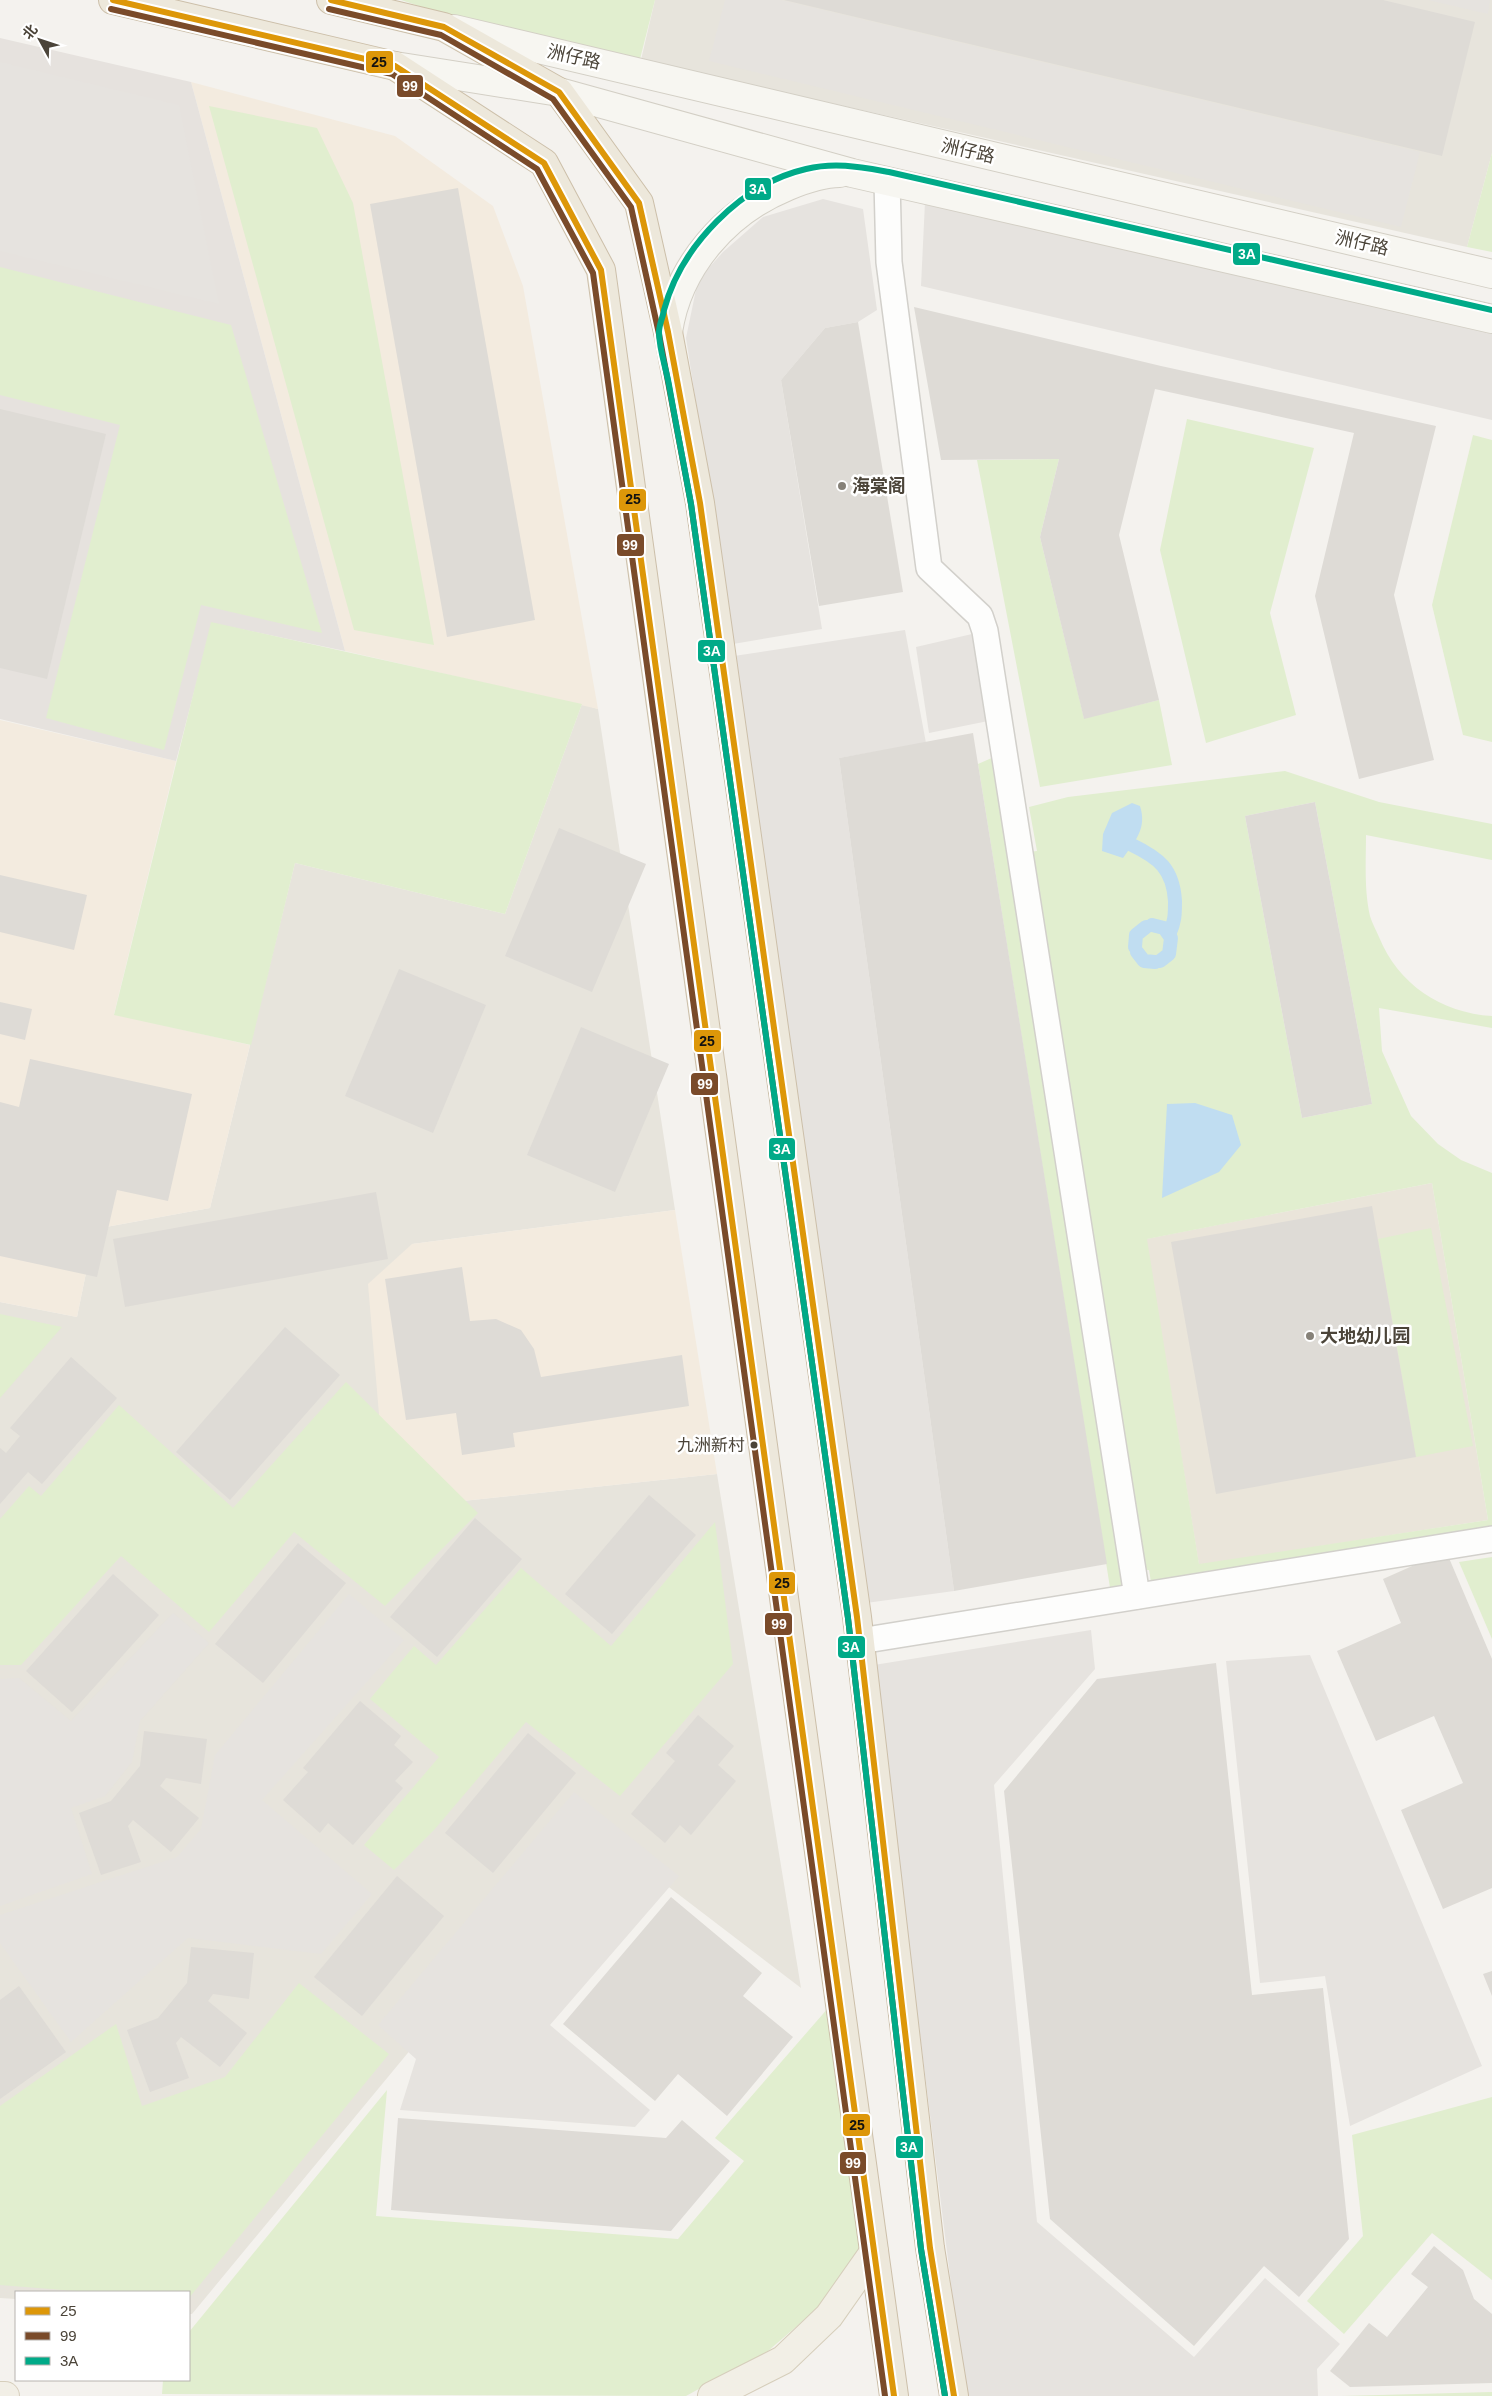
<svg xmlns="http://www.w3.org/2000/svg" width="1492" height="2396" font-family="Helvetica,'Noto Sans SC',sans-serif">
  <rect width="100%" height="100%" fill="#f4f2ee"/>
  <g fill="#e7e4dc">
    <path d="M655,0H1492V153L1467,247L641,60Z"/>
    <path d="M582,704L598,709L675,1210L412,1244L387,1509L717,1474L801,1988L593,1829L192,2314H189V2292H16V2299L0,2298V1302L77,1317L95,1229L210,1208L295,863L505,914Z"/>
  </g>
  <g fill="#f3ebdf">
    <path d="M191,82L395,136L493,206L523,286L598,709L345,651Z"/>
    <path d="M0,720L176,761L114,1014L250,1045L210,1208L95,1229L77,1317L0,1302Z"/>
    <path d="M675,1210L717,1474L387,1509L368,1284L412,1244Z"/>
  </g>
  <path fill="#e6e2de" d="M0,38L191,82L345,651L212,623L176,761L0,719Z"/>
  <path fill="#eae5da" d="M1432,1183L1488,1520L1199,1565L1146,1239Z"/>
  <g fill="#e1eecf" fill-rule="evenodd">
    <path d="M401,0H655L640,59L452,17Z"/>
    <path d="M209,106L317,128L353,203L434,645L354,630Z"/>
    <path d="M1492,153V252L1467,247Z"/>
    <path d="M0,267L231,325L322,633L201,605L164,750L46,718L120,425L0,395Z"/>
    <path d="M1187,419L1314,448L1270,613L1296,715L1206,743L1160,550Z"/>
    <path d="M1473,435L1492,440V742L1463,735L1432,605Z"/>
    <path d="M1059,459L1040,537L1084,718L1159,700L1172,765L1040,787L977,460Z"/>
    <path d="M211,622L582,704L505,914L295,863L251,1045L114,1015Z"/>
    <path d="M1003,753L1019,853L1037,851L1029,807L1068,797L1285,771L1379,802L1492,824V860L1366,835C1366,861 1364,890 1370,916C1372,923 1376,930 1379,937C1398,984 1441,1013 1492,1016V1028L1379,1008L1382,1051L1411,1116L1438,1144L1461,1160L1492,1173V1539L1153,1594L1149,1570L1133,1571L1137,1596L1112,1600L978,764ZM1315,802L1372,1104L1302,1118L1245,816ZM1432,1183L1488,1520L1199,1564L1147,1239Z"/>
    <path d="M1431,1228L1473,1446L1416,1457L1378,1239Z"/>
    <path d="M0,1314L62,1327L0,1398Z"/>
    <path d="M346,1382L478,1513L385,1606L294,1532L209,1632L121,1556L21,1665H0V1519L29,1486L41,1496L119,1405L233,1508Z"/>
    <path d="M715,1522L733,1664L620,1796L526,1722L434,1830L394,1870L364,1845L439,1757L370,1699L414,1646L436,1665L521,1568L611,1646Z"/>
    <path d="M1492,1557V1639L1459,1562Z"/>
    <path d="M299,1983L389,2054L189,2298V2292H88L0,2285V2106L116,2024L142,2106L225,2077Z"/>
    <path d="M829,2007L863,2247L826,2301L768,2351L686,2396L162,2394L163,2380H189V2332L387,2090L376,2216L678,2239L744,2161L715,2138Z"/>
    <path d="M1492,2097V2280L1432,2233L1344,2334L1307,2301L1363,2236L1352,2135Z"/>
    <path d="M1492,2392V2396H1341Z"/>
  </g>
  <g fill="#e6e3df">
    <path d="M725,0H781L1420,152L1401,227L709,61Z"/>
    <path d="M1428,0H1490L1488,14Z"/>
    <path d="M0,62L179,105L219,304L0,251Z"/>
    <path d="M823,199L863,209L877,310L858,322L825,328L781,380L822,629L733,644L686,338L698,280L723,252L763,217Z"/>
    <path d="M925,202L1492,331V420L921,286Z"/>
    <path d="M905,630L926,743L839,758L954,1591L866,1603L734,656Z"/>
    <path d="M985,631L998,719L929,733L916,647Z"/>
    <path d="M349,1594L404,1640L262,1800L372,1894L321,1954L188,1938L71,2042L0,1943V1915L177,1857L201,1829L215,1755Z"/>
    <path d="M173,1613L209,1643L140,1721L132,1762L105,1796L71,1808L92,1874L0,1906V1679L19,1678L71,1721Z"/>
    <path d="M1091,1630L1095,1669L994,1785L1037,2222L1194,2357L1265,2278L1340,2344L1317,2369L1318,2396H965L874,1665Z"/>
    <path d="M1310,1655L1482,2066L1350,2126L1325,1976L1260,1983L1226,1661Z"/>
    <path d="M574,1792L679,1876L550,2025L650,2110L635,2127L400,2110L416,2059L378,2025Z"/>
  </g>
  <g fill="#c0ddf1">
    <path d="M1132,803L1140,806C1147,828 1136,840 1123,858L1102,851L1103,834L1112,813Z"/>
    <path d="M1195,1103L1232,1115L1241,1145L1219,1172L1162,1198L1167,1104Z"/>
  </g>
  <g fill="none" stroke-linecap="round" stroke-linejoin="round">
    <g stroke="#c0ddf1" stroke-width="14">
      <path d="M1132,845C1159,858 1173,869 1175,901C1175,914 1175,922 1169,935L1164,928L1152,925"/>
      <path d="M1135,947L1136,935L1146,927"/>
      <path d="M1137,952L1144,961L1155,962"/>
      <path d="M1160,961L1169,954L1171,938"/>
    </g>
  </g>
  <g fill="#dedbd6">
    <path d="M784,0H1383L1475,22L1442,156Z"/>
    <path d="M458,188L535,620L447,637L370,204Z"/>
    <path d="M914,307L1161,366L1436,426L1394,595L1434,760L1359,779L1315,596L1354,433L1155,389L1119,535L1159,700L1084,719L1040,537L1059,459L941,460Z"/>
    <path d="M858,322L903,592L819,606L781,380L825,328Z"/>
    <path d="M0,409L106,434L47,679L0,668Z"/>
    <path d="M973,733L1107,1564L954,1591L839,758Z"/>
    <path d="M1315,802L1372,1104L1302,1118L1245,816Z"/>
    <path d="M559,828L646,864L592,992L505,956Z"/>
    <path d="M0,875L87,895L74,950L0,932Z"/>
    <path d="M399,969L486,1005L433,1133L345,1096Z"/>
    <path d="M0,1002L32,1009L25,1040L0,1034Z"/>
    <path d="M581,1027L669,1064L615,1192L527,1155Z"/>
    <path d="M30,1059L192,1094L168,1201L117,1190L97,1277L0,1256V1102L19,1107Z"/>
    <path d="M376,1192L388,1259L125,1307L113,1239Z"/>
    <path d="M1372,1206L1416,1457L1216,1494L1171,1242Z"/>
    <path d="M462,1267L470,1321L496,1319L521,1330L534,1349L541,1377L682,1355L689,1406L513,1433L515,1447L462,1455L456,1413L406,1420L385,1279Z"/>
    <path d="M285,1327L340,1375L230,1500L176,1452Z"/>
    <path d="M71,1357L117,1398L42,1484L28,1472L0,1504V1448L6,1453L20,1436L10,1428Z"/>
    <path d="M649,1495L696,1535L612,1634L565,1594Z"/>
    <path d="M475,1518L522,1559L437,1657L390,1617Z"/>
    <path d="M298,1543L346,1583L263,1683L215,1644Z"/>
    <path d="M1446,1551L1492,1659V1888L1443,1909L1401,1810L1463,1783L1434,1716L1376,1741L1337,1651L1401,1623L1383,1579Z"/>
    <path d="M113,1574L159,1615L72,1712L26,1671Z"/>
    <path d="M1216,1663L1252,1995L1323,1988L1349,2239L1299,2297L1264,2266L1194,2346L1050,2219L1004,1791L1097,1679Z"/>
    <path d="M360,1701L401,1736L394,1745L413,1762L395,1781L403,1788L353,1845L328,1823L320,1833L283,1800L308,1772L303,1768Z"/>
    <path d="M698,1715L734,1746L718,1765L736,1781L691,1835L680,1825L665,1843L631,1814L675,1761L666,1753Z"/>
    <path d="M144,1731L207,1739L201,1784L166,1778L160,1786L199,1818L171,1852L133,1820L128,1826L141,1862L101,1875L79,1813L111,1801L140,1766Z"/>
    <path d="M528,1733L576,1773L493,1873L445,1833Z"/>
    <path d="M397,1876L444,1916L362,2016L314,1977Z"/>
    <path d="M671,1897L762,1973L743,1996L793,2037L727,2116L678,2074L655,2101L563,2024Z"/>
    <path d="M191,1947L254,1953L249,1999L213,1994L208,2001L247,2033L220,2067L181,2037L176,2043L189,2078L150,2092L127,2030L158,2018L187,1983Z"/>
    <path d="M1492,1971V1996L1483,1974Z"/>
    <path d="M19,1986L66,2052L0,2099V2000Z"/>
    <path d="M398,2118L666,2138L682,2120L730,2161L671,2231L391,2210Z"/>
    <path d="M1434,2246L1463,2270L1474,2299L1492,2314V2383L1350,2387L1330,2371L1369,2323L1387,2337L1428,2287L1411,2274Z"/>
  </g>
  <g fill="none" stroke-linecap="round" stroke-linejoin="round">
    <defs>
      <g id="lane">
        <path d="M887,181L889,262L929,568L980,616L985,631L1137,1596"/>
        <path d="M860,1641L1492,1539"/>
      </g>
      <g id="secondary">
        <path d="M454,29L1492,274"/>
        <path d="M395,66L559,92L852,173L1492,319"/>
        <path d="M668,332C678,265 727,211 788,186C805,179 822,173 840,173"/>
      </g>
      <g id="primary">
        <path d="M0,2396H5"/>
        <path d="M712,2396L783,2360L829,2316L874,2252"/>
      </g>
      <g id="highway">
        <path d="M113,0L395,66L544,163L601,270L894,2396"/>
        <path d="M331,0L444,27L559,92L639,203L668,332L700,503L857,1617L930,2248L954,2396"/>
      </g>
    </defs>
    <use href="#lane" stroke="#d2d0cb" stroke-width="28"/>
    <use href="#secondary" stroke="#d3cfc5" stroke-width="30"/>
    <use href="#primary" stroke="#d6cebb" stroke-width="30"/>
    <use href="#highway" stroke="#ccbfa9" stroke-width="30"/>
    <use href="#lane" stroke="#fdfdfc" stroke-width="25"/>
    <use href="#secondary" stroke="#f7f6f1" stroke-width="28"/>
    <use href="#primary" stroke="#f2efe6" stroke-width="28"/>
    <use href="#highway" stroke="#ede8db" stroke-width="28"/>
    <defs>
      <g id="bus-1">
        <path d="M113,0L395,66L544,163L601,270L894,2396"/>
        <path d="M331,0L444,27L559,92L639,203L668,332L700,503L857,1617L930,2248L954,2396"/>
      </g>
      <g id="bus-2">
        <path d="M111,9L392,74L537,169L593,273L885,2396"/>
        <path d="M329,9L441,35L553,99L631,207L659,334L691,504L848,1618L921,2249L945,2396"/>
      </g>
      <path id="bus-3" d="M945,2396L921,2249L848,1618L691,504C684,465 676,425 669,385C666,368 659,349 659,332C659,325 663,317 664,310C681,246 741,184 806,169C835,162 860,167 889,172L1492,310"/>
    </defs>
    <use href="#bus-1" stroke="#fff" stroke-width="10"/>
    <use href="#bus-2" stroke="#fff" stroke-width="10"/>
    <use href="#bus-3" stroke="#fff" stroke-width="10"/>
    <use href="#bus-1" stroke="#dd9709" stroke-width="6"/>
    <use href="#bus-2" stroke="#7a4b2a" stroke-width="6"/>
    <use href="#bus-3" stroke="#0a8" stroke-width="6"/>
  </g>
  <g fill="#868178" stroke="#fff" stroke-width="2">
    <circle cx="842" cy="486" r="5"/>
    <circle cx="1310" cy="1336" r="5"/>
  </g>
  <circle fill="#4b4439" stroke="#fff" stroke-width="2" cx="754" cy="1445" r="4.5"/>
  <g text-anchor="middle" stroke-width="5" stroke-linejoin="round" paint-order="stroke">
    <g font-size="17" fill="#4b4439" stroke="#fff" text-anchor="end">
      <text x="745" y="1451">九洲新村</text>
    </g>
    <g font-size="18" fill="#4b4439" stroke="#fff">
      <text transform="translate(574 57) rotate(13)" y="6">洲仔路</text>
      <text transform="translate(968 151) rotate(13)" y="6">洲仔路</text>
      <text transform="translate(1362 243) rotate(13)" y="6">洲仔路</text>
    </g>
    <g font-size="18" font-weight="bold" fill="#4b4439" stroke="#fff" text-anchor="start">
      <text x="852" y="492">海棠阁</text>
      <text x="1320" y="1342">大地幼儿园</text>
    </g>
  </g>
  <g stroke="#fff" stroke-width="2">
    <rect x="365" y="50" width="29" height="24" rx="5" fill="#dd9709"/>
    <rect x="396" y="74" width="28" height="24" rx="5" fill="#7a4b2a"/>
    <rect x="744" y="177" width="28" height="24" rx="5" fill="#0a8"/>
    <rect x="1232" y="242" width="29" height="24" rx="5" fill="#0a8"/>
    <rect x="618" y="488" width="29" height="24" rx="5" fill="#dd9709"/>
    <rect x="616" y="533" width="29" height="24" rx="5" fill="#7a4b2a"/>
    <rect x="697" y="639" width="29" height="24" rx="5" fill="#0a8"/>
    <rect x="693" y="1029" width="29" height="24" rx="5" fill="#dd9709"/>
    <rect x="690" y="1072" width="29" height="24" rx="5" fill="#7a4b2a"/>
    <rect x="768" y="1137" width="28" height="24" rx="5" fill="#0a8"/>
    <rect x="768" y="1571" width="28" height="24" rx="5" fill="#dd9709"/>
    <rect x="764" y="1612" width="29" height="24" rx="5" fill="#7a4b2a"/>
    <rect x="837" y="1635" width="29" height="24" rx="5" fill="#0a8"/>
    <rect x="842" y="2113" width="29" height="24" rx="5" fill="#dd9709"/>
    <rect x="895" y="2135" width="29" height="24" rx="5" fill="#0a8"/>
    <rect x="839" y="2151" width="28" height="24" rx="5" fill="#7a4b2a"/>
  </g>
  <g font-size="14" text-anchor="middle" font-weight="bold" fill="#fff">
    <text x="410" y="91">99</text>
    <text x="758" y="194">3A</text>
    <text x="1247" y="259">3A</text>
    <text x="630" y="550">99</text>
    <text x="712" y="656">3A</text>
    <text x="705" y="1089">99</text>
    <text x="782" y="1154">3A</text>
    <text x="779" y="1629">99</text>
    <text x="851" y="1652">3A</text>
    <text x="909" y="2152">3A</text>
    <text x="853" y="2168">99</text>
  </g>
  <g font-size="14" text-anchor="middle" font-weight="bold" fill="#111">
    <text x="379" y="67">25</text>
    <text x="633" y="504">25</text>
    <text x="707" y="1046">25</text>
    <text x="782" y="1588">25</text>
    <text x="857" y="2130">25</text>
  </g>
  <rect x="15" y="2291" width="175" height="90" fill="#ffffff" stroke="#b7b4b0"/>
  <rect x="25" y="2307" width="25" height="8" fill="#dd9709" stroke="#b7b4b0"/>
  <text x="60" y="2316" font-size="15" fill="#4b4439">25</text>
  <rect x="25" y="2332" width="25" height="8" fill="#7a4b2a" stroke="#b7b4b0"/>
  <text x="60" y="2341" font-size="15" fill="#4b4439">99</text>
  <rect x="25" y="2357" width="25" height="8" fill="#00aa88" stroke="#b7b4b0"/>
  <text x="60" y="2366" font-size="15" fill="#4b4439">3A</text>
  <g transform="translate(40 40) rotate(310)" stroke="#ffffff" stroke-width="4" paint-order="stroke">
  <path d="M0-4L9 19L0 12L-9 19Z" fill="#4b4439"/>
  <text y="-8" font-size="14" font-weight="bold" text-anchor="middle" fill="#4b4439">北</text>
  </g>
</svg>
